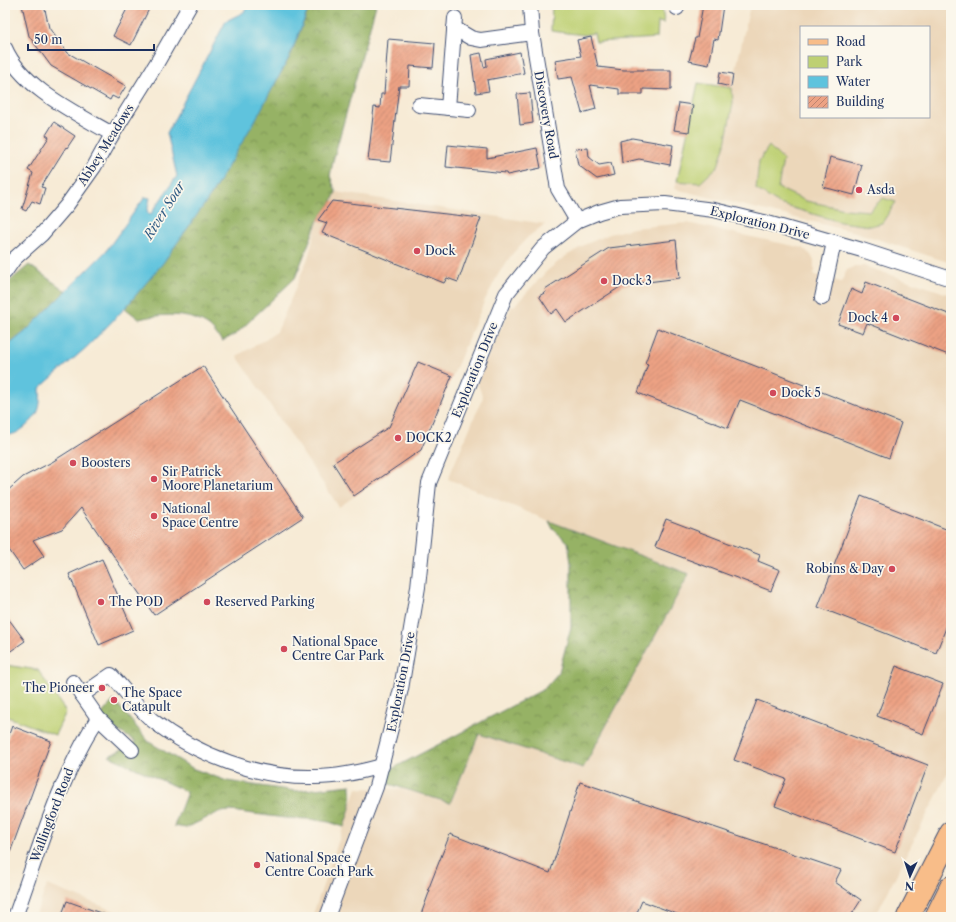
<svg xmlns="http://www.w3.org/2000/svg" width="956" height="922" font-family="'Libre Caslon Text',serif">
  <defs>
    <pattern id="forest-crowns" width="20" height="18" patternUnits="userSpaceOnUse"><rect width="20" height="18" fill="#96b265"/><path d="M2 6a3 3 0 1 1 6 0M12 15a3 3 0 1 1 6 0" fill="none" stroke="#7a9156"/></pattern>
    <pattern id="building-hatch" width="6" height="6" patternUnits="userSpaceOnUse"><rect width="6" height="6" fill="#eda284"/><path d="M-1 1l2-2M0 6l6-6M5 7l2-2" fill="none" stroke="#bf846f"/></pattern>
  </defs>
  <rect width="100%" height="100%" fill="#fbf7ec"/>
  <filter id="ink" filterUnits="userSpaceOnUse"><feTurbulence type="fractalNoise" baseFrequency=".025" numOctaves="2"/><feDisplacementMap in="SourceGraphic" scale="8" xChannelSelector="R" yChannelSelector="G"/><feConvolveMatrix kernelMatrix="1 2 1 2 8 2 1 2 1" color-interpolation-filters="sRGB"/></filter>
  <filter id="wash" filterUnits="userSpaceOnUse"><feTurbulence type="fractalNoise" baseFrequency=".012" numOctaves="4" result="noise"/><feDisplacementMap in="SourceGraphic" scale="16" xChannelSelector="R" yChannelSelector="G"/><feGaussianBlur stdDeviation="0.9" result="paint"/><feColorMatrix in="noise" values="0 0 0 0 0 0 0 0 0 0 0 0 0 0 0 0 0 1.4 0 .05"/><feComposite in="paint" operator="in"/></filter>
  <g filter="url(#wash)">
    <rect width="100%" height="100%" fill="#f7ebd6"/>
    <g fill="#ecd7ba" fill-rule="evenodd">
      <path d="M750,5H951V263L855,232L675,189L698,83L732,88ZM801,27H929V117H801Z"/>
      <path d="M336,192L545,224L528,237L513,253L499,273L484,302L421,450L339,507L237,356L277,332L308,258L318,220L332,201Z"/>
      <path d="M687,223L803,248L811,255L814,261V275L819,276L841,282L847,270L855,266H864L951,295V767L875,917H312L357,788L406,789L450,803L479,734L583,768L689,574L549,521L448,479L483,397L478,385L479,376L512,306H514L547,271L563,258L586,244L610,234L633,228Z"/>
      <path d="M47,885L130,917H35Z"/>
    </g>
    <g fill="#bed073" stroke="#6c8068">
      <path d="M552,5H662L664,23L658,22L657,38L596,42L594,33L584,35L551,31Z"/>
      <path d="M698,83L732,88L733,103L725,144L718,166L700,183L677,181Z"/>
      <path d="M769,146L783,160L778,188L806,201L845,209L869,211L883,198L896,202L882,223L870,226L840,222L779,204L756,189L759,161Z"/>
      <path d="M5,665L38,670L66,712L55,735L5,716Z"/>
    </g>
    <g fill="url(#forest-crowns)" stroke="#587062">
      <path d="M310,5H376L333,161L330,176L336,192L332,201L318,220L295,278L236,334L222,341C218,337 214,330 209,326C189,312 162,314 139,319L125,308L211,195L290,56Z"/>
      <path d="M29,265L66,291L26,331L5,348V285Z"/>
      <path d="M549,521L689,574L583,768L479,734L450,803L386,783L388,771L544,689L559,672L571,627V563L568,542L553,529Z"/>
      <path d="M114,700L149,742L194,769L227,781L295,791L351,785V805L344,827L329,822L309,819L285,818L231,811L219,812L186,828L174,826L187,792L109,756L136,742L98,718Z"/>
    </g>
    <path fill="#5fc3dd" stroke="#3d799e" d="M247,5H310L290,56L257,117L211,195L163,263L125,308L88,346L40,388C41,407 40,414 25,427C17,433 14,435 5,435V348L26,331L106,251L145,197L150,198L147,212L150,215L177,176L167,133L226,21L244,12Z"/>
    <g id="blocks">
      <g fill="url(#building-hatch)">
        <path d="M22,5H44L49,28L68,53L126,86L118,99L112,96L110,100L51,66L29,36Z"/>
        <path d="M129,5H151L131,45L113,36Z"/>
        <path d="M703,5H723L718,40L714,39L709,65L689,61L695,38H697Z"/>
        <path d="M591,37L598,67L624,70H671V90L643,89V94H619V89L590,85L596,109L582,113L572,77L558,79L555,60L581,56L577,40Z"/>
        <path d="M388,39L435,43L433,68L410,66L409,86H399L390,162L368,160L374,107L380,108L381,94H384Z"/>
        <path d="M520,52L524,73L487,80L489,91L476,93L471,55L481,53L484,67L487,66L486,59Z"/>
        <path d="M720,72L733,74L731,87L718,84Z"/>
        <path d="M530,93L533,123L520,125L517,94Z"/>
        <path d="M679,103L693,105L689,132L674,130Z"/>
        <path d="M54,122L75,136L67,148L66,147L41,187L45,188L40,204L32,201L26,211L22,209L33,173L28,170L49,137L46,135Z"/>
        <path d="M632,138L673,145L670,165L639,159L622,163L620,141Z"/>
        <path d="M448,145L487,149V158L537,148L541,168L507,175L506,173L446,167Z"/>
        <path d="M588,148L589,157L599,165L611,163L614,175L597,179L578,165L575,149Z"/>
        <path d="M830,157L862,165L854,195L823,187Z"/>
        <path d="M332,201L481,218L458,282L447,278L444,283L322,233L327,223L318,220Z"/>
        <path d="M676,240L680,278L623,285L566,322L557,309L551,314L539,296L546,292L545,289L609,248Z"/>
        <path d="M866,282L951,315V356L867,323L863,333L838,324L851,289L862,294Z"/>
        <path d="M658,328L901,423L889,458L740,400L728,428L638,393L648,364L645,363Z"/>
        <path d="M418,362L452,376L421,450L354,496L333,463L389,427Z"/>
        <path d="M203,366L303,517L154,615L81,508L62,529L33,540L44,556L23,570L5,544V493L23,477L52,462Z"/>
        <path d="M861,496L951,531V615L936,653L818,607Z"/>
        <path d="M666,519L760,555L758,561L780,570L771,591L655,547Z"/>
        <path d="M102,559L133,630L99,645L69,574Z"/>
        <path d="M5,614L25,641L5,655Z"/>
        <path d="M896,666L943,684L923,734L877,716Z"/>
        <path d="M757,700L928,765L895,852L775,806L786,779L734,760Z"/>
        <path d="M12,726L51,741L7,861H5V745Z"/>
        <path d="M580,782L841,870L835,882L861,900L850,917H685L642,901L635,917H420L430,890H428L450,834L550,873Z"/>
        <path d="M67,901L106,915L105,917H61Z"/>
      </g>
    </g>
  </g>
  <g filter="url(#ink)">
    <use href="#blocks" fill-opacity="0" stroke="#3c4b70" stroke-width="1"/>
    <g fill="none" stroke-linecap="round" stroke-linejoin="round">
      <defs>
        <g id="street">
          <path d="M530,5L532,33L558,189L577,221"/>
          <path d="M677,8V5"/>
          <path d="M454,28L471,38L481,40L532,33"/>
          <path d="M5,48C22,88 76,113 112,134"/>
          <path d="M419,105L469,110"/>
          <path d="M448,108L455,18"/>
          <path d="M5,272L14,259L42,234L67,205L94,167L109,140L158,61L190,5"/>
          <path d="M822,298L834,242"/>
          <path d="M73,682L98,718L132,750"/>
          <path d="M82,695L111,675C124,689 137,707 152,720C196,755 259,779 316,777C338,777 360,772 382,766"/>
          <path d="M15,917C39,850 59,778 98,718"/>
          <path d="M327,917L376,787L401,689L418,587L429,483L506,294L543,248L577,221L599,212L620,206L665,204L714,210L764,222L862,250L951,279"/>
        </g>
        <g id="primary">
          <path d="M908,917L951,833"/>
          <path d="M936,917L951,887"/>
        </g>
      </defs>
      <use href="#street" stroke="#3c4b70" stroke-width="16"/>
      <use href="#primary" stroke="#3c4b70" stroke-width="24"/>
      <use href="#street" stroke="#fff" stroke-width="14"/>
      <use href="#primary" stroke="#f8bd89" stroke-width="22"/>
    </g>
  </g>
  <g fill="#d1495b" stroke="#fbf7ec" stroke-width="1.5">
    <circle cx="859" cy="190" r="4"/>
    <circle cx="417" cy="251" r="4"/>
    <circle cx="604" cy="281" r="4"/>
    <circle cx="896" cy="318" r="4"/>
    <circle cx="773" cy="393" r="4"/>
    <circle cx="398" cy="438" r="4"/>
    <circle cx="73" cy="463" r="4"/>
    <circle cx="154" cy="479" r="4"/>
    <circle cx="154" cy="516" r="4"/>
    <circle cx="892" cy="569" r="4"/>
    <circle cx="101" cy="602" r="4"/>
    <circle cx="207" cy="602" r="4"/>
    <circle cx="284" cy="649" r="4"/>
    <circle cx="102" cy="688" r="4"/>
    <circle cx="114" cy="700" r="4"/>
    <circle cx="257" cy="865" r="4"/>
  </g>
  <g text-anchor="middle" stroke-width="3.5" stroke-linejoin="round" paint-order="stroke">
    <g font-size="12" fill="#1b2f5e" stroke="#fbf7ec">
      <text transform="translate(546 115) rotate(80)" y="4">Discovery Road</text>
      <text transform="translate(106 145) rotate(-58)" y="4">Abbey Meadows</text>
      <text transform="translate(760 223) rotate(14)" y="4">Exploration Drive</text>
      <text transform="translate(475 370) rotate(-68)" y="4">Exploration Drive</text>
      <text transform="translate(401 682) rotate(-79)" y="4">Exploration Drive</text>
      <text transform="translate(52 815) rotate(-69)" y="4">Wallingford Road</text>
    </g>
    <g font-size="12" fill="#1b2f5e" stroke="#fbf7ec" text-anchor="start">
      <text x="867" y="194">Asda</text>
      <text x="425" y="255">Dock</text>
      <text x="612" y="285">Dock 3</text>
      <text x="888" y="322" text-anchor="end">Dock 4</text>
      <text x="781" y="397">Dock 5</text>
      <text x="406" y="442">DOCK2</text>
      <text x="81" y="467">Boosters</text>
      <text x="162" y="476">Sir Patrick<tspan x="162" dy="14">Moore Planetarium</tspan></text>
      <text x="162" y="513">National<tspan x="162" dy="14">Space Centre</tspan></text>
      <text x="884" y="573" text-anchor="end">Robins &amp; Day</text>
      <text x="109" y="606">The POD</text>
      <text x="215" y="606">Reserved Parking</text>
      <text x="292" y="646">National Space<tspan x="292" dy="14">Centre Car Park</tspan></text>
      <text x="94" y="692" text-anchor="end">The Pioneer</text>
      <text x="122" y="697">The Space<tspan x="122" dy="14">Catapult</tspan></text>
      <text x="265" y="862">National Space<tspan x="265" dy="14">Centre Coach Park</tspan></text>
    </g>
    <g font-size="13" font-style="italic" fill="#2f5b84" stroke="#fbf7ec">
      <text transform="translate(164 210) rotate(-58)" y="5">River Soar</text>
    </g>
  </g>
  <rect width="956" height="922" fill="none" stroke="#fbf7ec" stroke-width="20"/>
  <rect x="800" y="26" width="130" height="92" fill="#fbf7ec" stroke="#a1a7b3"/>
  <rect x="808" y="39" width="20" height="6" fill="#f8bd89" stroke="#a1a7b3"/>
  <text x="836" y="46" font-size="12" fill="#1b2f5e">Road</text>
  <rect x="808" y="56" width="20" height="12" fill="#bed073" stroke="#a1a7b3"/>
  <text x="836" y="66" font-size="12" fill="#1b2f5e">Park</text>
  <rect x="808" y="76" width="20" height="12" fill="#5fc3dd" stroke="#a1a7b3"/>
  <text x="836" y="86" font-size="12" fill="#1b2f5e">Water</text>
  <rect x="808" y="96" width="20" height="12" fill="url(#building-hatch)" stroke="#a1a7b3"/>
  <text x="836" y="106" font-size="12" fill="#1b2f5e">Building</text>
  <g transform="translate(910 876) rotate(183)" stroke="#fbf7ec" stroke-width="3" paint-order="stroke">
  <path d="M0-3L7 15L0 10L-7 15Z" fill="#1b2f5e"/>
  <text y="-6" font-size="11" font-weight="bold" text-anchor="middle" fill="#1b2f5e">N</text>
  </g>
  <path d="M28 44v6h126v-6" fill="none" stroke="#1b2f5e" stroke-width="2"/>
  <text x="34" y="44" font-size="12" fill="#1b2f5e" stroke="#fbf7ec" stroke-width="3" paint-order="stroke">50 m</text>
</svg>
